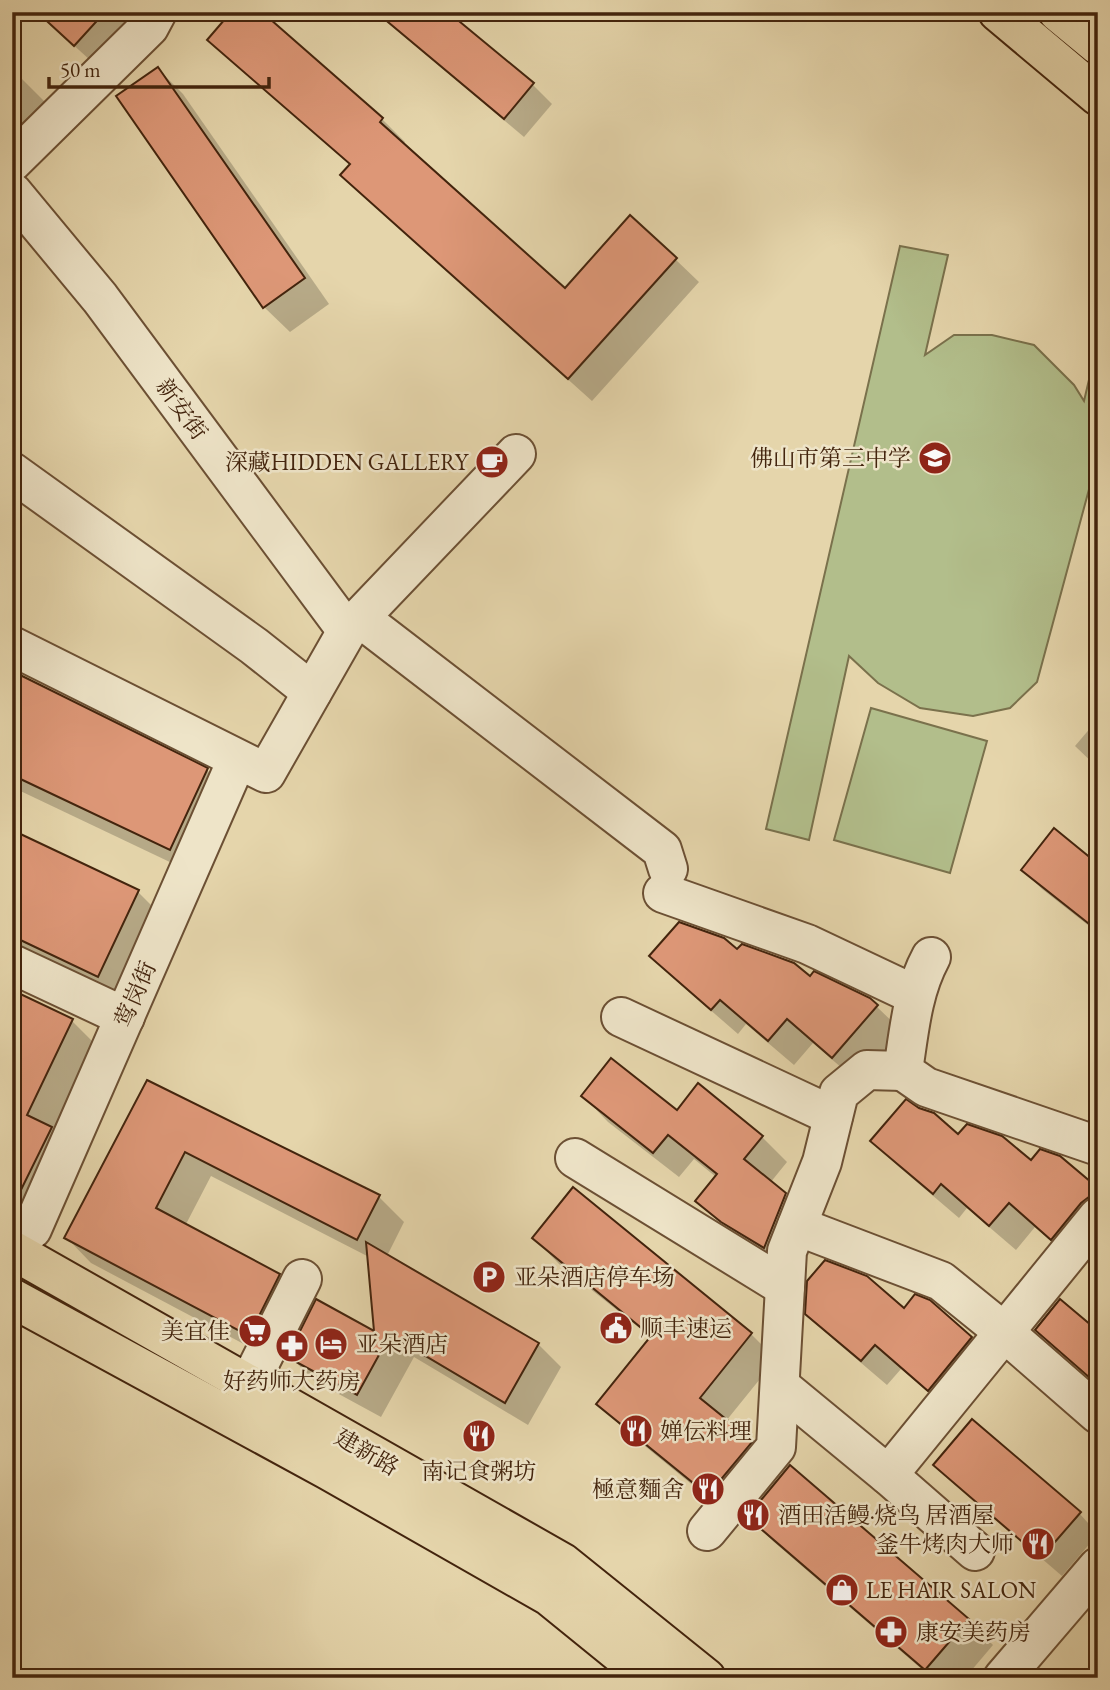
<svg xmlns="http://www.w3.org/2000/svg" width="1110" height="1690" font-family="'EB Garamond','Noto Serif SC',serif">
  <rect width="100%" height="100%" fill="#e5d5ab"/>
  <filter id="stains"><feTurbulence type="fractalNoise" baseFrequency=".00286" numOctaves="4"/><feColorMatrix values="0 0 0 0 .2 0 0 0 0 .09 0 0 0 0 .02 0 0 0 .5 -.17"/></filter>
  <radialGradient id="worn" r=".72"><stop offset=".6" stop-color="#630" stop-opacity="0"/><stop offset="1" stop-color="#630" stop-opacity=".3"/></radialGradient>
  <g fill="#b2be8b" stroke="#7a714c" stroke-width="2">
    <path d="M900,246L948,255L925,355L954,335H992L1034,345L1074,385L1084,401L1096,350L1098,351V456L1037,682L1010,708L973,716L920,708L878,683L849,656L809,840L766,829Z"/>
    <path d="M871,708L987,741L950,873L834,840Z"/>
  </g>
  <g fill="#0003">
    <path d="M37,12H149L101,70Z"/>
    <path d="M375,12H446L532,84L552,104L524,137Z"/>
    <path d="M209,40L382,119L405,142L403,145L565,290L675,259L699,282L592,401L366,198L342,175L351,165L233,63Z"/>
    <path d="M12,69L55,112L12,152Z"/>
    <path d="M158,69L183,94L329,304L290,332L264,307Z"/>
    <path d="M12,673L207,770L232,795L195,874L12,787Z"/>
    <path d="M1098,719V768L1075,746Z"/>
    <path d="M12,832L138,892L163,917L123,1001L12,947Z"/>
    <path d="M1098,866V933L1042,889L1023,870Z"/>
    <path d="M738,952L876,1006L902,1031L858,1082L813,1043L794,1065L746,1024L738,1034L677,981L652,956Z"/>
    <path d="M12,992L72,1021L97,1046L42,1224L12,1210Z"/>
    <path d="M148,1082L379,1197L404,1222L387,1256L538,1344L561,1367L528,1425L414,1357L381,1417L313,1380L290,1356L376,1334L369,1257L211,1176L185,1226L279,1276L304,1301L274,1360L91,1263L66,1237Z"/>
    <path d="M583,1096L677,1113L762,1137L787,1162L770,1183L811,1220L789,1272L723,1226L697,1201L716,1177L694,1159L679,1177L608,1122Z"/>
    <path d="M958,1136L1031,1163L1060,1158L1098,1190V1239L1077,1264L1035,1227L1016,1250L967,1208L959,1218L898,1166L872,1141Z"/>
    <path d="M573,1190L751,1334L776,1359L726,1421L777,1468L734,1519L624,1429L599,1404L652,1338L559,1264L534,1238Z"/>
    <path d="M904,1310L971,1338L997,1363L955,1415L901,1369L887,1385L833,1339L807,1313Z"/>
    <path d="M935,1465L1079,1513L1098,1534L1062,1576L955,1484Z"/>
    <path d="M749,1517L968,1620L993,1645L965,1678H932L774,1542Z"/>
  </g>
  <g fill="#dd9777" stroke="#43240d" stroke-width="2">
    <path d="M37,12H105L74,46Z"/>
    <path d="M231,12H262L383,118L380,122L565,288L630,215L677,258L568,379L340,175L350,164L207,40Z"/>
    <path d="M376,12H448L534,83L504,119Z"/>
    <path d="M158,67L305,278L263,308L116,96Z"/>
    <path d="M12,671L208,768L170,850L12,775Z"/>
    <path d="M1054,828L1098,864V931L1021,870Z"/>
    <path d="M12,830L139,890L98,977L12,936Z"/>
    <path d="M679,922L724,938L737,949L742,944L794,963L810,976L814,971L870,998L878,1005L832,1058L787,1019L768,1041L720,1000L711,1010L649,956Z"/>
    <path d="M12,990L73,1019L27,1115L52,1127L12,1208Z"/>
    <path d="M611,1058L677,1110L698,1083L763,1136L744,1159L786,1193L764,1248L721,1222L695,1201L717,1174L668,1135L653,1153L581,1096Z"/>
    <path d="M147,1080L380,1195L357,1240L185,1152L156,1208L280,1274L249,1336L64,1238Z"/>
    <path d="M906,1099L919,1108L934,1113L958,1134L967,1124L1002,1136L1031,1160L1040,1149L1060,1156L1098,1188V1190L1081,1203L1051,1240L1009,1203L989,1226L941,1184L933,1194L870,1141Z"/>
    <path d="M573,1187L752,1333L700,1398L753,1441L708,1495L596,1404L651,1336L532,1238Z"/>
    <path d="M366,1242L539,1343L505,1403L390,1335L357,1395L287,1357L316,1299L374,1331Z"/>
    <path d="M825,1260L867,1276L904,1308L915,1294L930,1300L972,1337L928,1391L875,1345L861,1361L805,1314L807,1281Z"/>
    <path d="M1060,1299L1098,1331V1385L1035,1330Z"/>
    <path d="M972,1419L1081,1512L1041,1558L933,1465Z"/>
    <path d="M790,1465L969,1619L925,1670L747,1517Z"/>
  </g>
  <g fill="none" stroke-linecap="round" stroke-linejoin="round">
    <defs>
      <g id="minor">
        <path d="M12,162L149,27L157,12"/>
        <path d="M12,192L100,298L347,631"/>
        <path d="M12,472L254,646L312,692"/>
        <path d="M360,618L662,850L668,869"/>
        <path d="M12,646L266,773L347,631L516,454"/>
        <path d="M663,893L807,944L915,995"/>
        <path d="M931,957C912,992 909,1032 903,1071L926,1087L1098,1146"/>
        <path d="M12,964L125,1017"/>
        <path d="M621,1017L833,1116"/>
        <path d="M575,1158L785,1287"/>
        <path d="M797,1226L941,1281L1004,1332L1098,1414"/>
        <path d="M32,1229L237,760"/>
        <path d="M249,1384L302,1279"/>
        <path d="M780,1386L888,1475L1098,1217"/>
        <path d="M888,1475L975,1551"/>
        <path d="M707,1531L776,1447L787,1251L822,1162L839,1093L867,1070L903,1071"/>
        <path d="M1003,1678L1098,1567"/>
      </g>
      <g id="major">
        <path d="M998,12L1098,96"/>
        <path d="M1058,12L1098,45"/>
        <path d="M12,1250L563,1563L706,1678"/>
        <path d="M12,1298L328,1470L549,1596L650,1678"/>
      </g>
    </defs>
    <use href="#minor" stroke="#6c5034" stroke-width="42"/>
    <use href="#major" stroke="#43240d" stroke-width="42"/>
    <use href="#minor" stroke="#eee4c8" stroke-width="38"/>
    <use href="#major" stroke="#e5d5ab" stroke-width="38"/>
  </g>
  <defs>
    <symbol id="school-disc" viewBox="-11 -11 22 22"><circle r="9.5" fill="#8f2418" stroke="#eee4c8"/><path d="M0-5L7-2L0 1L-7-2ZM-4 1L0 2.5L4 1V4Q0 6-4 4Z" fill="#fff"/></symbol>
    <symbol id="cafe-disc" viewBox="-11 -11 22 22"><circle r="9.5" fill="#8f2418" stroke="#eee4c8"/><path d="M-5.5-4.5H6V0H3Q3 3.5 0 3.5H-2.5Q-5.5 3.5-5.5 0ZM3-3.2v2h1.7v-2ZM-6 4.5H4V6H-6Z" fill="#fff"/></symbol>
    <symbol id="parking-disc" viewBox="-11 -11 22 22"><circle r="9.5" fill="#8f2418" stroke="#eee4c8"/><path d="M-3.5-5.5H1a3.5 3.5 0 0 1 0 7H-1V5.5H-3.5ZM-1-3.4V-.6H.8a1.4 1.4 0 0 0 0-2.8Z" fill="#fff"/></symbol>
    <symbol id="civic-disc" viewBox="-11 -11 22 22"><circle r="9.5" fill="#8f2418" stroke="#eee4c8"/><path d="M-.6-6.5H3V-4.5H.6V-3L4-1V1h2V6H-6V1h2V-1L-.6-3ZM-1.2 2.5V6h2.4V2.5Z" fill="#fff"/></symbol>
    <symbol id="supermarket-disc" viewBox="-11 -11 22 22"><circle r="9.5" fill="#8f2418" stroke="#eee4c8"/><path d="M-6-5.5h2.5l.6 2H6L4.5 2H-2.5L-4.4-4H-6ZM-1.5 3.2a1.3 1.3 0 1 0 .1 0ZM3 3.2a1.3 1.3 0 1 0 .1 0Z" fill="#fff"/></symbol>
    <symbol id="hotel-disc" viewBox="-11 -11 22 22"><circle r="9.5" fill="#8f2418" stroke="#eee4c8"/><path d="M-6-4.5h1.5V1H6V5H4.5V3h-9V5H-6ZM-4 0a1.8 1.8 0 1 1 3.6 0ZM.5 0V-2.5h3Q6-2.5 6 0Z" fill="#fff"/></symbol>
    <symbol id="pharmacy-disc" viewBox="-11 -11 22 22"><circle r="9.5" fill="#8f2418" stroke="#eee4c8"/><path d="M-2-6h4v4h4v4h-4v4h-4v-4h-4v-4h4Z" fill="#fff"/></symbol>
    <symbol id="restaurant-disc" viewBox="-11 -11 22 22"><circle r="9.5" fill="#8f2418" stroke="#eee4c8"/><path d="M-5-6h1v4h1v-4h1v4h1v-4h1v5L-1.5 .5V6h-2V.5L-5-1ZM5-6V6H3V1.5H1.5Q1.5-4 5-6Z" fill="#fff"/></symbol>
    <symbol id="shop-disc" viewBox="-11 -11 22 22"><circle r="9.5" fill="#8f2418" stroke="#eee4c8"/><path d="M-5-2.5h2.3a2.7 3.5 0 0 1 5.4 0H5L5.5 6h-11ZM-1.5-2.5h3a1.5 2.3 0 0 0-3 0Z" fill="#fff"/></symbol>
  </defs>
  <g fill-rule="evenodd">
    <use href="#school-disc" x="916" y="439" width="38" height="38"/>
    <use href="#cafe-disc" x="473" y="443" width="38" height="38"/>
    <use href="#parking-disc" x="470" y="1258" width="38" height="38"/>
    <use href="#civic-disc" x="597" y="1309" width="38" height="38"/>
    <use href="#supermarket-disc" x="236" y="1312" width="38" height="38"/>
    <use href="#hotel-disc" x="312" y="1325" width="38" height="38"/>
    <use href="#pharmacy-disc" x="273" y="1327" width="38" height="38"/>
    <use href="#restaurant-disc" x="617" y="1412" width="38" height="38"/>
    <use href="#restaurant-disc" x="460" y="1417" width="38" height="38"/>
    <use href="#restaurant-disc" x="689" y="1470" width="38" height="38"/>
    <use href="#restaurant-disc" x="734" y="1496" width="38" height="38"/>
    <use href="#restaurant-disc" x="1019" y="1525" width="38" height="38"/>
    <use href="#shop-disc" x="823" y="1571" width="38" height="38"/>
    <use href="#pharmacy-disc" x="872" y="1613" width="38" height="38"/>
  </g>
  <g text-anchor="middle" stroke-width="5" stroke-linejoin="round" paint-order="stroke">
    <g font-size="23" fill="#43240d" stroke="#eee4c8">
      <text transform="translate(182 409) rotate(54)" y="8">新安街</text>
      <text transform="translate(135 994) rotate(-66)" y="8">莺岗街</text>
      <text transform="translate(367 1452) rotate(30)" y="8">建新路</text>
    </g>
    <g font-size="23" fill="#43240d" stroke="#eee4c8" text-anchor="start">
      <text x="911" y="466" text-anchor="end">佛山市第三中学</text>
      <text x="468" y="470" text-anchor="end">深藏HIDDEN GALLERY</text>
      <text x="514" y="1285">亚朵酒店停车场</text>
      <text x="640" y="1336">顺丰速运</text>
      <text x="230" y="1339" text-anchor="end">美宜佳</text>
      <text x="356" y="1352">亚朵酒店</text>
      <text x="292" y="1389" text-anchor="middle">好药师大药房</text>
      <text x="660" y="1439">婵伝料理</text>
      <text x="479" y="1479" text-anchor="middle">南记食粥坊</text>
      <text x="684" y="1497" text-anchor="end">極意麵舍</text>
      <text x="778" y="1523">酒田活鳗·烧鸟 居酒屋</text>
      <text x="1014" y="1552" text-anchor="end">釜牛烤肉大师</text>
      <text x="866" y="1598">LE HAIR SALON</text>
      <text x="916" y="1640">康安美药房</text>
    </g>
  </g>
  <rect width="1110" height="1690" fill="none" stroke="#e5d5ab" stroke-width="42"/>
  <rect x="14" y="14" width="1082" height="1662" fill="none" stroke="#43240d" stroke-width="3.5"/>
  <rect x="21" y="21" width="1068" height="1648" fill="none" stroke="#43240d" stroke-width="2"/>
  <path d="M49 77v10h220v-10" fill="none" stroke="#43240d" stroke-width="3.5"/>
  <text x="60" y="77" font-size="21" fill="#43240d" stroke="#eee4c8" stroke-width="5" paint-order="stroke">50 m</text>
  <rect width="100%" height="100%" filter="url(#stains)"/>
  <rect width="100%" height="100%" fill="url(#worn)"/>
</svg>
